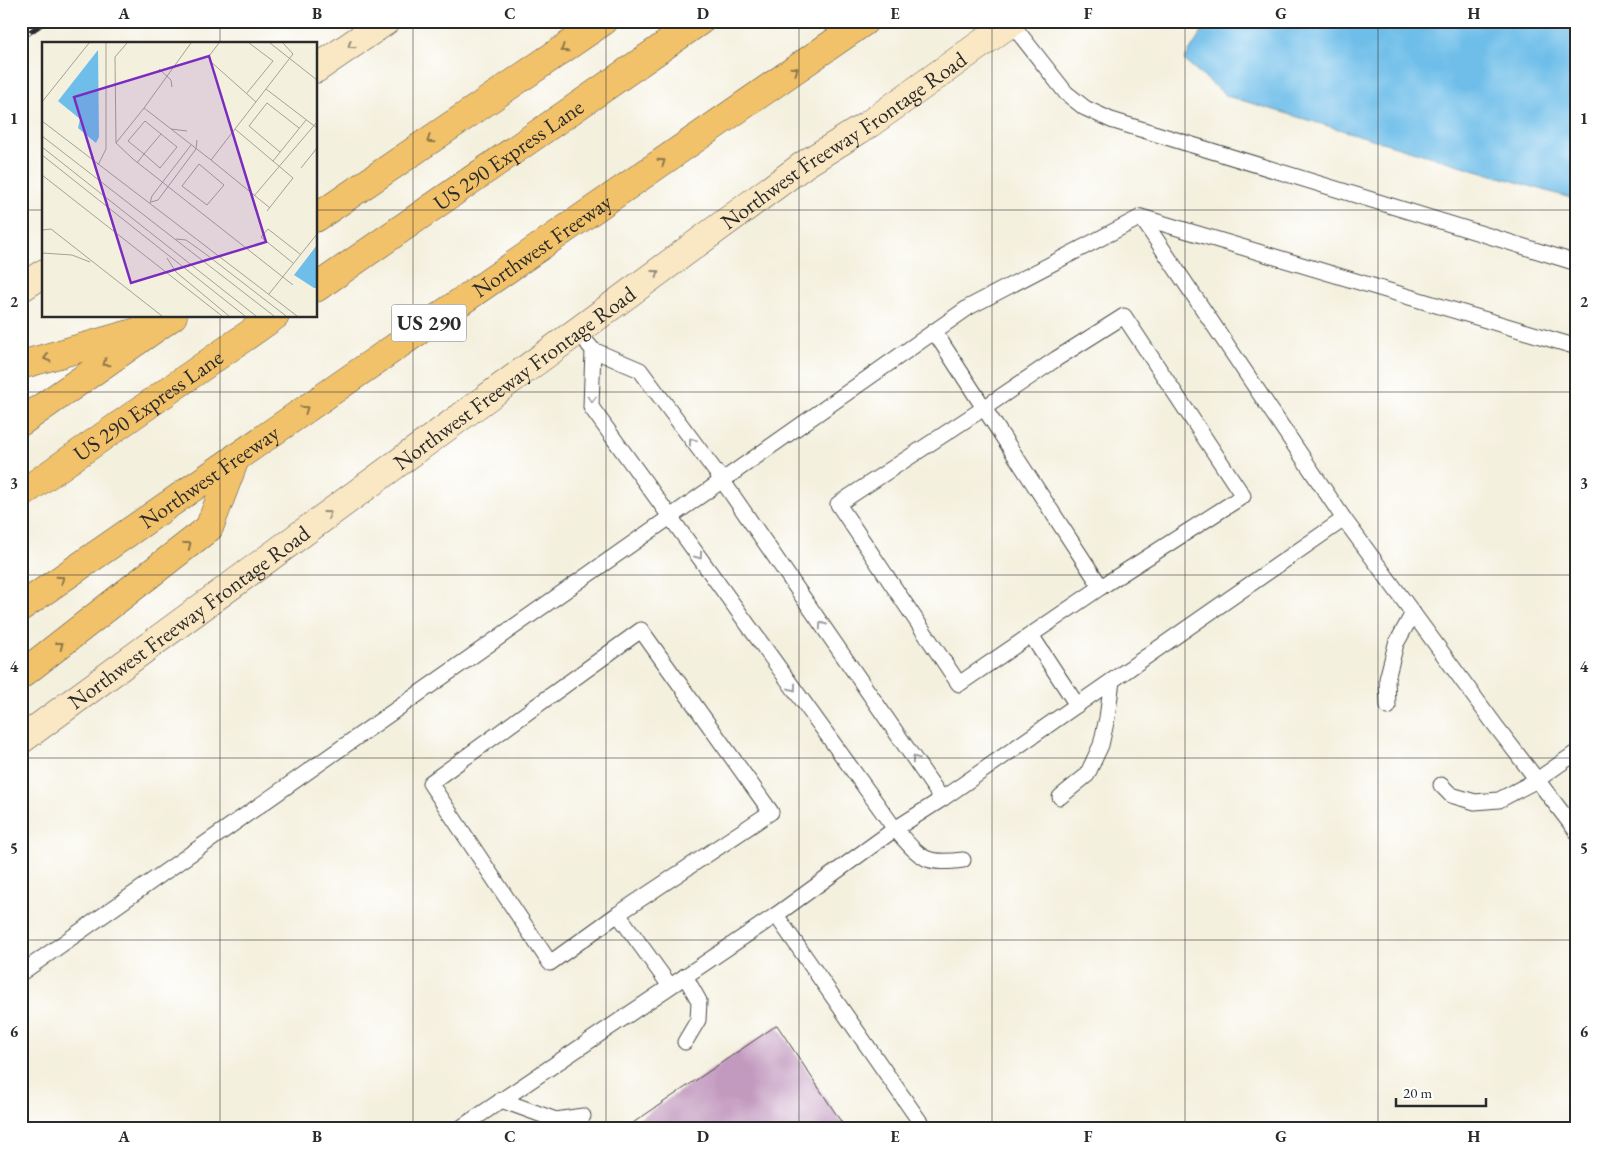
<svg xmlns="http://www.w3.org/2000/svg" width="1598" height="1150" font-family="'EB Garamond',serif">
  <rect width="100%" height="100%" fill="#fff"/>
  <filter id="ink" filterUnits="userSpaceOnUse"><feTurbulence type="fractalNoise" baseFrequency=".02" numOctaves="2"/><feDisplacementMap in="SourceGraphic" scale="10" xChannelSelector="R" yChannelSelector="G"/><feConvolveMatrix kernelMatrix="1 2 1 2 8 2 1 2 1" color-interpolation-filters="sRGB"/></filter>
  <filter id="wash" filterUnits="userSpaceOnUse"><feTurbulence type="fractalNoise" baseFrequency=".0096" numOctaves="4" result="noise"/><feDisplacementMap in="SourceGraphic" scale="20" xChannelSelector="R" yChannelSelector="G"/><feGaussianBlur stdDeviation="1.12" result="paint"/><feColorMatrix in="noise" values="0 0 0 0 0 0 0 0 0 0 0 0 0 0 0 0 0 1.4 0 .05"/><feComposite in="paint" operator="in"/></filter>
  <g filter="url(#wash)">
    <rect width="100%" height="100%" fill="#f4f0de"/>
    <path fill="#6ebee9" stroke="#4c748a" d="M1209,21H1577V200L1227,96L1184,60Z"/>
    <g id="blocks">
      <path fill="#c39abf" d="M777,1025L846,1129H624Z"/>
    </g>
  </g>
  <g filter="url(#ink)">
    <use href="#blocks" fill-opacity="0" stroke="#494946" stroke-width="1"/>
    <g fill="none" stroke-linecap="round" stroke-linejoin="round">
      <defs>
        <g id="service">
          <path d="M1011,23L1066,93L1085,108L1111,120L1577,263"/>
          <path d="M934,331L984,408L1056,359L1124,316L1243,496L1101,587"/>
          <path d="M588,344L593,350L640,370L722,480L942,799"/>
          <path d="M593,350L591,407L895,829C921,858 923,865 963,860"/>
          <path d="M984,408L1101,587L959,684L838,504Z"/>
          <path d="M1344,519L1495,725L1577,832"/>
          <path d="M641,630L771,812L618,914L550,963L430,783Z"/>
          <path d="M1031,635L1077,705"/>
          <path d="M1388,707L1387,679L1396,644L1413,613"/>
          <path d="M1441,785L1451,795L1475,802L1499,800L1537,780L1577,752"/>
          <path d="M1060,797L1087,775L1101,745L1107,718L1112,681"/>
          <path d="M618,914L670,986"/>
          <path d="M776,915L895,829L942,799L1344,519L1141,217"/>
          <path d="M21,973L969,307L1141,217L1577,347"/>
          <path d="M685,1042L698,1020L699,1001L685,976"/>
          <path d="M501,1100L556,1120L583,1116"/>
          <path d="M53,1129H55"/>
          <path d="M459,1129L776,915L925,1129"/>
        </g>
        <g id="secondary">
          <path d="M316,69L386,21"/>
          <path d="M21,288L44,273"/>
          <path id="s1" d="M21,740L805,164L869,124L1013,21"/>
        </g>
        <g id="motorway">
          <path d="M316,218L604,21"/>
          <path id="s2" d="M316,288L700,21"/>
          <path d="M21,365L140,331"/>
          <path d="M21,422L173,316"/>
          <path id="s3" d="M21,494L275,316"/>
          <path id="s4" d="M21,607L865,21"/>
          <path d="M21,675L209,528L236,457"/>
        </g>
      </defs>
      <use href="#service" stroke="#494946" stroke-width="17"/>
      <use href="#secondary" stroke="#494946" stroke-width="29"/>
      <use href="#motorway" stroke="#494946" stroke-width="29"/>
      <use href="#service" stroke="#fff" stroke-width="15"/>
      <use href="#secondary" stroke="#fae7c3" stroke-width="28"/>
      <use href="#motorway" stroke="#f2c26a" stroke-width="28"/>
      <defs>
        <path id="rail" d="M21,38L46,21"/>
      </defs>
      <use href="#rail" stroke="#2b2b2b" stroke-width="5.5"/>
      <use href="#rail" stroke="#fff" stroke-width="4" stroke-dasharray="11" stroke-linecap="butt"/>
    </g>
    <defs><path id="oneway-chevron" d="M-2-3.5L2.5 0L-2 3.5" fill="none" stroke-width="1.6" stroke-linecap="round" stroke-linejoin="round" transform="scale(1.25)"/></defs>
    <g stroke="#928977">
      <use href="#oneway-chevron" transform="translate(351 45) rotate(146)"/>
      <use href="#oneway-chevron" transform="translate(656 273) rotate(-36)"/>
      <use href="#oneway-chevron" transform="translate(328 514) rotate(-36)"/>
    </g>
    <g stroke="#8e764a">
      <use href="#oneway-chevron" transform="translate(564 49) rotate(146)"/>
      <use href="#oneway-chevron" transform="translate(795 70) rotate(-35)"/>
      <use href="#oneway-chevron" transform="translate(430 140) rotate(146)"/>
      <use href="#oneway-chevron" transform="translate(662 162) rotate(-35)"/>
      <use href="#oneway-chevron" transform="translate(47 358) rotate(164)"/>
      <use href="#oneway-chevron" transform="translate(106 363) rotate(145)"/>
      <use href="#oneway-chevron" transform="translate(305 409) rotate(-35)"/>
      <use href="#oneway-chevron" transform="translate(188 545) rotate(-38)"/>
      <use href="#oneway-chevron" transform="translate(61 579) rotate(-35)"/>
      <use href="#oneway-chevron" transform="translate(60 645) rotate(-38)"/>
    </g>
    <g stroke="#a0a0a0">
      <use href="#oneway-chevron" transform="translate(592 399) rotate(90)"/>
      <use href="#oneway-chevron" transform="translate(692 441) rotate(-127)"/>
      <use href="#oneway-chevron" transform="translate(699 556) rotate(54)"/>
      <use href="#oneway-chevron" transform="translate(822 625) rotate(-125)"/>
      <use href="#oneway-chevron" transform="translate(793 688) rotate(54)"/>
      <use href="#oneway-chevron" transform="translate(915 759) rotate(-125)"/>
    </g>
  </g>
  <path fill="none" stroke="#2b2b2b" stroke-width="1" stroke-opacity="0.55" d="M220,21V44M413,21V1129M606,21V1129M799,21V1129M992,21V1129M1185,21V1129M1378,21V1129M21,210H44M316,210H1577M220,316V1129M21,392H1577M21,575H1577M21,758H1577M21,940H1577"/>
  <g text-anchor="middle" stroke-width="5" stroke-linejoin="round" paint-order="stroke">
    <rect fill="#fff" stroke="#6b6b6b" stroke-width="1" x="391.5" y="304.5" width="75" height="37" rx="4"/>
    <g font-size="21" font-weight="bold" fill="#2b2b2b">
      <text x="429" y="330">US 290</text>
    </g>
    <g font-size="22" fill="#2b2b2b" stroke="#fff">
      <text dy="8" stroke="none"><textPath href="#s1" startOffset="1018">Northwest Freeway Frontage Road</textPath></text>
      <text dy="8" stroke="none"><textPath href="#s2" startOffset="234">US 290 Express Lane</textPath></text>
      <text dy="8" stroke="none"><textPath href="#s4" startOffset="634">Northwest Freeway</textPath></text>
      <text dy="8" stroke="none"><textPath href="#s1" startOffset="612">Northwest Freeway Frontage Road</textPath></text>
      <text dy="8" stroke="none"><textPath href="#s3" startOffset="155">US 290 Express Lane</textPath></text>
      <text dy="8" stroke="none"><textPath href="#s4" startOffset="229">Northwest Freeway</textPath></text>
      <text dy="8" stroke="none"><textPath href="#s1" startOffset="208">Northwest Freeway Frontage Road</textPath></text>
    </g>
  </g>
  <g transform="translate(42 42)">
    <rect width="275" height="275" fill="#f4f0de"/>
    <path d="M56,8L57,95L54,101L36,86L38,77L16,59ZM275,203V246H272L252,233Z" fill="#6ebee9"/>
    <path fill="none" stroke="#a4a196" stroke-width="1" d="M85,1L73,15L74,101L91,117L251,243M177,1L167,14L168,19L214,60M228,1L275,38M117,27L129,38L130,45M224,47L275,86M205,51L231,19L207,1M0,60L47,1M102,66L149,1M0,79L255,274M129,87L145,89M193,87L251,136L225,169M119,92L135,105L118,126L102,112ZM0,94L232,274M74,101L102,66L169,118M0,105L214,274M238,110L207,84L225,61L257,86M0,113L203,274M231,119L264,78M95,121L102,112L86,99L103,79L119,92M157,122L182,143L165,163L140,144ZM56,123L64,107V1M259,126L275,106M0,133L180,274M212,154L275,80M109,160L116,158L154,107L155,98M108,161L110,154L149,103M228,166L169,118L251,12L241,1M0,188L9,187L120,274M134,197L144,198L165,213L244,274M0,211L30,213L48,220M125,216L134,230L187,274M251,221L219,195L226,187L258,212M227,252L275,192"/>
    <path fill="#7b2cbf" fill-opacity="0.15" stroke="#7b2cbf" stroke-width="2.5" d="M167,14L224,200L89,241L32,55Z"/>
    <rect width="275" height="275" fill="none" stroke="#2b2b2b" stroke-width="2.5"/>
  </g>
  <rect width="1598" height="1150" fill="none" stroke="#fff" stroke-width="55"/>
  <path d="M1396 1098v8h90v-8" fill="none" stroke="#2b2b2b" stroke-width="2.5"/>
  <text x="1403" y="1098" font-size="15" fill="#2b2b2b" stroke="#ffffff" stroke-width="4" paint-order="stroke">20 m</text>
  <rect x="28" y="28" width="1542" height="1094" fill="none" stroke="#2b2b2b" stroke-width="2"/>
  <g font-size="16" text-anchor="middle" font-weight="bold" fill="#2b2b2b">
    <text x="124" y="19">A</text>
    <text x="317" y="19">B</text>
    <text x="510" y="19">C</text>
    <text x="703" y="19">D</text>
    <text x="895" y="19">E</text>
    <text x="1088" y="19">F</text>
    <text x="1281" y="19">G</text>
    <text x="1474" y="19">H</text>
    <text x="14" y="124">1</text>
    <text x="1584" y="124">1</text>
    <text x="14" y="307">2</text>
    <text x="1584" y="307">2</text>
    <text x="14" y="489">3</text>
    <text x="1584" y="489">3</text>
    <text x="14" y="672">4</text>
    <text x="1584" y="672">4</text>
    <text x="14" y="854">5</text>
    <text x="1584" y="854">5</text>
    <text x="14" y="1037">6</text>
    <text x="1584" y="1037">6</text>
    <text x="124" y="1142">A</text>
    <text x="317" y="1142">B</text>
    <text x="510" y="1142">C</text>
    <text x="703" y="1142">D</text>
    <text x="895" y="1142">E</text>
    <text x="1088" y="1142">F</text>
    <text x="1281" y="1142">G</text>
    <text x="1474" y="1142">H</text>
  </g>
</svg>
